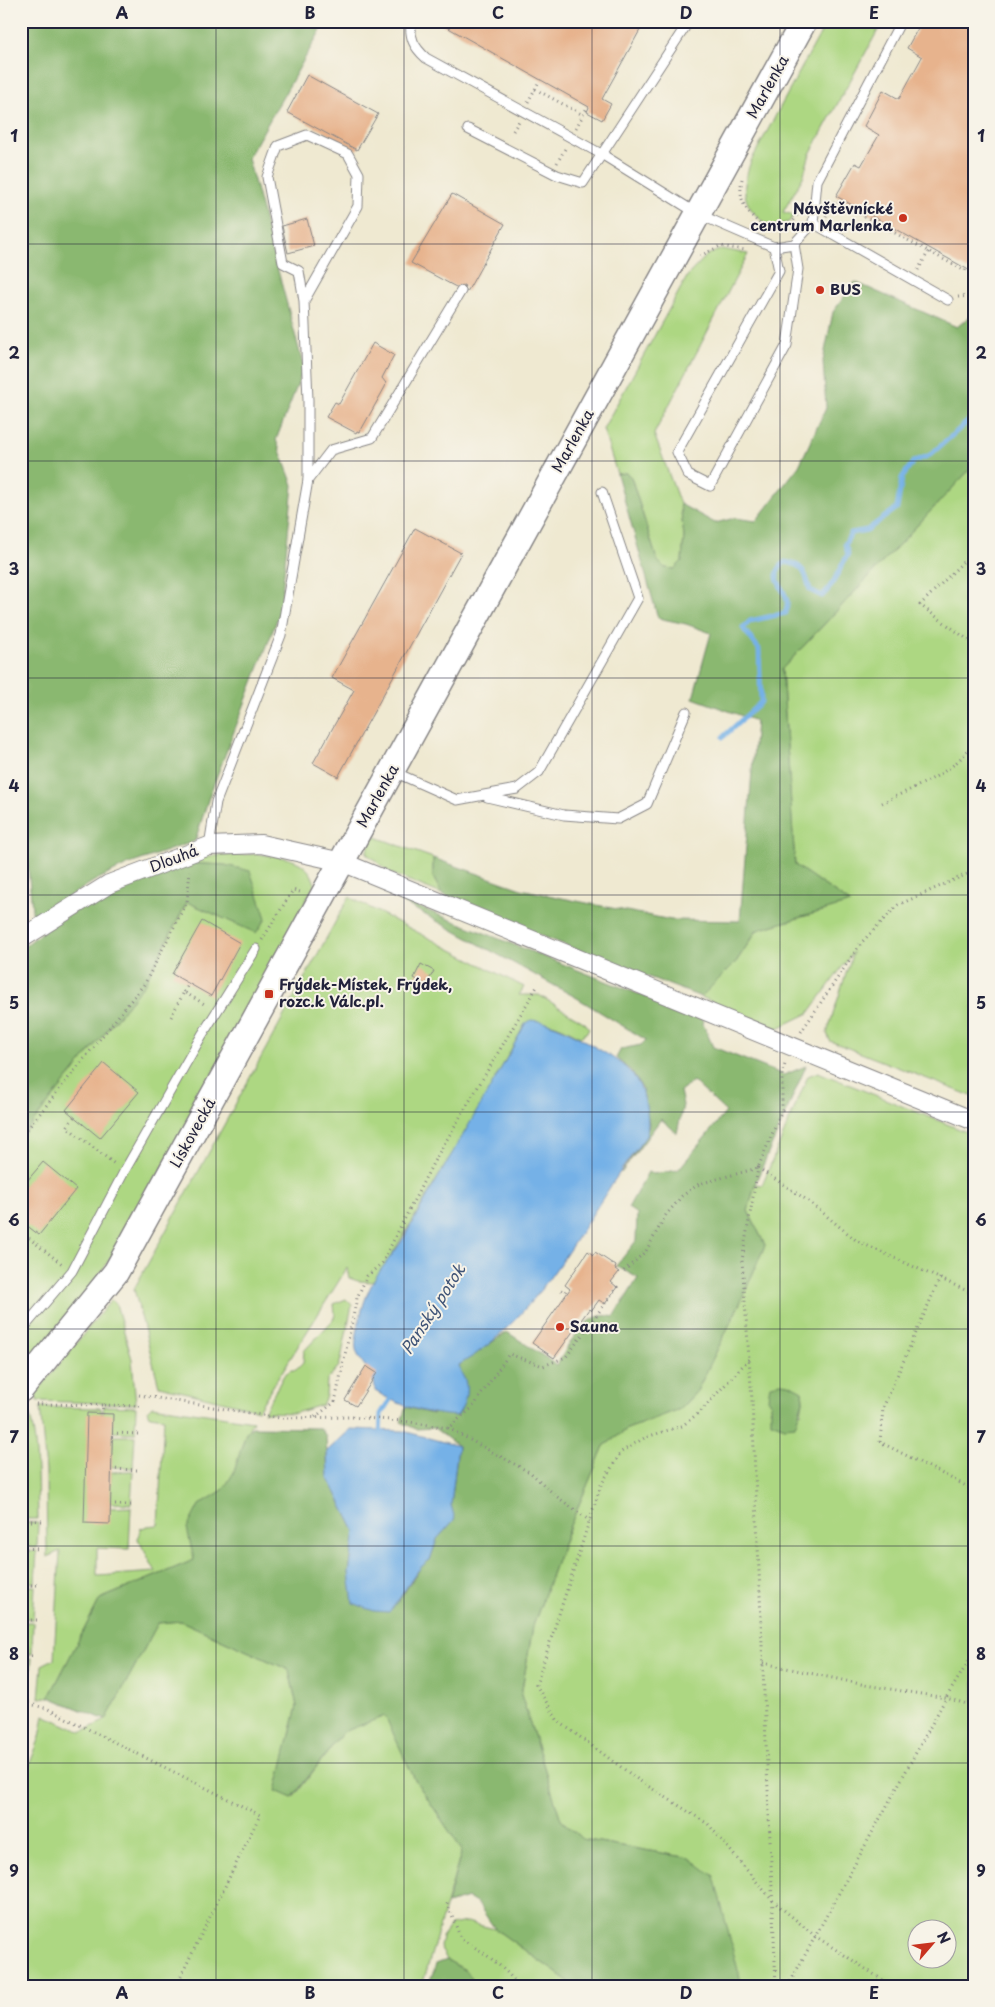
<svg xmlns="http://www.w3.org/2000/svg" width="995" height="2007" font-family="'Playpen Sans',sans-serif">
  <rect width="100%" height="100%" fill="#f7f3e8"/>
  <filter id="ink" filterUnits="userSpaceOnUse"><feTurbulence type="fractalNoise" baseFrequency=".02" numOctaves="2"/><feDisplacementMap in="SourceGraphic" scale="10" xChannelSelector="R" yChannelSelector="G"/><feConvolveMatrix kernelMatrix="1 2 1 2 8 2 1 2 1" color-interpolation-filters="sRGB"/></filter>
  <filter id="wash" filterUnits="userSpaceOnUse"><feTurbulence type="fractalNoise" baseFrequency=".0096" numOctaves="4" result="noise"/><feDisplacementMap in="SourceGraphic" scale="20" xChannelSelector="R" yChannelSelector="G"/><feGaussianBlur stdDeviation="1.12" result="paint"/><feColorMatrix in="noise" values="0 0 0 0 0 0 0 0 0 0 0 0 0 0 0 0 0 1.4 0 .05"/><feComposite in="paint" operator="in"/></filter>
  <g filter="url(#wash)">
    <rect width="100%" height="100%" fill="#efe9d1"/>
    <g fill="#add782" stroke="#687c5e" fill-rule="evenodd">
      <path d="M827,21H883L810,154L803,177L783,212L794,215L789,222L770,227C742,207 740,192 751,161Z"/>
      <path d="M722,249L748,254L654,434L680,504L684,536L682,561L674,569L665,568L657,560L631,477L626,473L617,474L603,429L688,275L707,255Z"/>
      <path d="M974,465V1097L830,1041L827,1033L853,952L809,1013L776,1029L701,997L736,962L757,930L850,903L795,865L782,669Z"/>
      <path d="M373,836L433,858V877L442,894L390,873L366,853Z"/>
      <path d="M258,854C281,857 308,857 315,884L125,1237L99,1275L21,1372V1137L145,983L187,902L255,932L225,865L184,863L209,856Z"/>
      <path d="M349,897L524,987L519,995H539L585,1023L589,1028L586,1033L580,1037C561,1026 547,1019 525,1024L480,1107L385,1266L373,1282L358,1281L349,1278L347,1268L258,1410L159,1386L134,1289Z"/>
      <path d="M818,1072L974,1135V1986H742L690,1858L582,1839L561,1820L521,1695L533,1626L569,1528L604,1446L627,1429L680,1409L697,1391L741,1301L765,1245L748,1211L755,1184L762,1185L808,1076ZM802,1391L803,1401L801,1413L770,1410L771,1403ZM918,1930H948V1960H918Z"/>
      <path d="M346,1299L352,1305L341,1359L339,1366L327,1380L326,1396L322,1405L295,1413L264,1412L284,1375L291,1370H296L303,1363L304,1351L333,1320L335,1315L334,1304Z"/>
      <path d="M111,1300L116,1304L132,1359L136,1404L37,1401L36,1393Z"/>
      <path d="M26,1405C39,1434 37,1487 38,1519H21V1411Z"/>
      <path d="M104,1406L136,1407L135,1433L112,1432L103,1414Z"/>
      <path d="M152,1406L253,1421C240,1441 241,1472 223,1490C216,1496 206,1501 199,1505L194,1560L100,1599L49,1697L39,1698L42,1665L54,1659L60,1551L47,1557L46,1471L40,1407L101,1408L110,1508L131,1507L129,1549L97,1548V1576L156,1572L138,1539L140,1529L147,1526L158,1525L164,1418L150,1416L148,1410Z"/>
      <path d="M112,1436H135L133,1468L111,1467Z"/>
      <path d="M127,1471H133L131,1504L110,1503L111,1472Z"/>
      <path d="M21,1522L38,1523L37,1548L21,1546Z"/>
      <path d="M21,1551H37L35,1583L21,1582Z"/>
      <path d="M21,1586H35L33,1619L21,1618Z"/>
      <path d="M181,1621L289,1670L297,1706L277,1791L293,1798L343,1732L385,1715L415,1780L462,1850L422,1986H21V1780L24,1779L40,1737L44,1715L81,1732L106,1720L158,1623Z"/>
      <path d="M21,1622H33L32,1654L21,1653Z"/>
      <path d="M21,1658H32L30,1682L21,1693Z"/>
      <path d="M466,1922L495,1929L575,1986H476L467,1971L447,1960L440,1946L442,1937L451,1925Z"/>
    </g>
    <g fill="#8ab870" stroke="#566d56">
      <path d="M21,21H326L248,158L304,368L276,440L293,485L280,612L210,794L195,841L127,865L94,881L33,920L27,856L21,853Z"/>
      <path d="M855,282L957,327L974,313V465L782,669L795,865L850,903L757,930L736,962L701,997L547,938L442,894L433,877V858L521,889L562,898L671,920L740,921L756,721L693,698L711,633L686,624L658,618L617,474L626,473L631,477L657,560L665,568L674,569L682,561L684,536L680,504L715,523L735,518L756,521L799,466L826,408L823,361L833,312Z"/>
      <path d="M184,863L225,865L250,871L266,918L256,933L187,902L145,983L21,1137V949L51,925L116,888Z"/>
      <path d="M391,896L704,1020L703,1024L713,1047L784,1075L806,1066L755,1184L748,1211L765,1245L741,1301L697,1391L680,1409L627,1429L604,1446L569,1528L533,1626L521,1695L561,1820L582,1839L690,1858L714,1876L742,1986H575L495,1929L478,1904L468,1898L447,1904L462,1850L415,1780L385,1716L343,1732L292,1798L276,1791L297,1706L289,1670L181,1621L158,1623L106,1720L49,1697L100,1599L194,1560L187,1528L199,1505L223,1490L234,1472L246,1432L252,1427L320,1428L326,1437L328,1477L355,1531L349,1573L398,1602L423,1564L430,1560L437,1539L454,1519L451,1505L458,1446L434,1428L416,1429L401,1422L406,1407L432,1414L465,1381L460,1372L459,1365L507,1332L557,1365C569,1345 585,1308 614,1317L638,1278L616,1266L636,1241L637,1214L628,1208L648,1172L653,1174L678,1170L726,1112L693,1081L680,1091L683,1105L677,1133L661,1119L621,1173L646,1136L649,1125L642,1088L631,1071L616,1058L621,1049L641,1045L646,1040L577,998Z"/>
      <path d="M781,1383L789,1384L802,1391L803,1401L795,1426L785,1427L771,1422V1403L768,1398L770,1385Z"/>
      <path d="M447,1960L467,1971L476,1986H428L436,1964Z"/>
    </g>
    <g fill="#75b1e7" stroke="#4c6a91">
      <path d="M531,1020C556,1022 575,1035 595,1047C622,1063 640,1073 646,1106C648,1117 649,1125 646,1136C587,1211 544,1316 459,1365C460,1372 462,1374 465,1380C469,1393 464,1406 457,1416C427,1414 401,1407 375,1391C376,1369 352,1361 356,1340C359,1320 363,1300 373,1282C381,1267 394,1254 403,1239C443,1167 487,1097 525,1024Z"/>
      <path d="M351,1429L403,1431L458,1446L451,1505L455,1519L437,1539L430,1560C415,1568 403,1597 389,1612L374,1611L353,1603L349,1573L355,1531L328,1477L327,1451Z"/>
    </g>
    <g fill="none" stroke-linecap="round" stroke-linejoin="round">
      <g stroke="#75b1e7" stroke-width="5">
        <path d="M723,737L761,702L759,649L743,628L750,621L786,613C786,610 788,605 787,601C784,585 767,578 785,562C804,564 806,574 810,590L822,596C835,584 839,569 848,554L845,544L851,533L867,530L897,508L902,478L913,462L930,455L974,416"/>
        <path d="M380,1436L381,1414L393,1395"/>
      </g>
    </g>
    <g id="blocks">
      <g fill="#e7b38d">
        <path d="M436,21H645L602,99L611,104L602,120L587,112L589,107Z"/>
        <path d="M922,21H974V273L836,196L855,163L861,166L879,135L864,126L883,90L899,99L922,57L907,48Z"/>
        <path d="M307,75L378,114L357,150L287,112Z"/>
        <path d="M452,194L505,224L467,292L464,285L456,287L411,263Z"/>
        <path d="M307,219L314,246L288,253L282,226Z"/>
        <path d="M373,343L394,355L382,378L386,383L385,387L360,432L357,431L356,433L326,417L335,402L339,404Z"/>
        <path d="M415,528L461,553L338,777L313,763L354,690L332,678Z"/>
        <path d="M202,921L240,943L211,996L172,974Z"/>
        <path d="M421,964L434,971L426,985L414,978Z"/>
        <path d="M104,1063L139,1092L100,1138L66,1110Z"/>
        <path d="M43,1162L76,1189L39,1235L21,1221V1188Z"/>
        <path d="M588,1251L593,1255L595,1252L616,1266L615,1269L619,1272L611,1282L617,1287L605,1304L599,1300L591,1311L589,1309L554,1358L532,1343L570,1289L565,1285Z"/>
        <path d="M366,1366L377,1373L356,1406L345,1400Z"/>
        <path d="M87,1413L113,1414L110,1524L84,1523Z"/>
      </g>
    </g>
  </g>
  <g filter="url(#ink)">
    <use href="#blocks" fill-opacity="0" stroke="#888686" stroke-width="1"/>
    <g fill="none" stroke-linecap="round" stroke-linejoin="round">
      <defs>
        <g id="service">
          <path d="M411,21C409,38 414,47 426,58L603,155L698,214L774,247L794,244L813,223L817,181L901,21"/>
          <path d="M468,129L557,175L583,183L689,21"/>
          <path d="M813,223L948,300"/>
          <path d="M774,247L779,271L677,452L688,475L710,486L787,345L798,269L794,244"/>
          <path d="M304,301L299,271L283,263L267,177L278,146L307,135L348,154L359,174L358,206L304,301L308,400V479"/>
          <path d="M392,771L457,800L517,789L539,772L638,598L602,492"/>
          <path d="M487,797L564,815L618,819L647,804L686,712"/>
          <path d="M209,846L216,802L281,635L308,480L331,450L372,438L461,291"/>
          <path d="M21,1331L72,1271L125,1170L202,1035L256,949"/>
          <path d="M21,1702H24L21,1738"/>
        </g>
        <path id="minor" d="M21,939L109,884L209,846L261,844L342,862L974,1121"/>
        <path id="secondary" d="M21,1389L116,1272L804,21"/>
      </defs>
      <use href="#service" stroke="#888686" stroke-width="11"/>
      <use href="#minor" stroke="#888686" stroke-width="20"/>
      <use href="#secondary" stroke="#888686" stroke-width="28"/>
      <g stroke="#888686" stroke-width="3" stroke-dasharray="1 4" stroke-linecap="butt">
        <path d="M535,89L540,80"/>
        <path d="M528,102L535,89L583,115"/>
        <path d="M576,128L588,106"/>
        <path d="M513,131L519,121"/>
        <path d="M557,163L566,147"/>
        <path d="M742,179C737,204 749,214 767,230C779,231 793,227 797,214H802"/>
        <path d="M826,216L836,201L965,271L966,268"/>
        <path d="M700,256L720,246L745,250L746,248"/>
        <path d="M918,270L930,249"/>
        <path d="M958,297L974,296"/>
        <path d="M970,555L920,605L974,644"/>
        <path d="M882,803C913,787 958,773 974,740"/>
        <path d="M262,940L293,890L303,893"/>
        <path d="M184,992L189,984"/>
        <path d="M171,1017L184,992L206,1005"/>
        <path d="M801,1032L861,943L898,905L974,871"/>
        <path d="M74,1117L67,1127L116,1165"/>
        <path d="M21,1137L145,983L187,902L190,871"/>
        <path d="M21,1232L62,1264"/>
        <path d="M624,1271L646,1251L666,1215L682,1196L699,1184L758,1168L782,1110V1074L786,1061"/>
        <path d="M940,1278L883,1408L880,1442L974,1490"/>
        <path d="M561,1290L565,1292L568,1287"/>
        <path d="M749,1359L700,1412L682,1426L646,1437L621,1452L601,1485L536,1685L558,1721L640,1781L708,1824L772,1900L815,1936L892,1986"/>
        <path d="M139,1395L280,1418L352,1417L403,1421L448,1428L472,1408L509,1354L543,1366L566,1357L617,1287L614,1285"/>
        <path d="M36,1404L103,1405"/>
        <path d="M102,1414L103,1405L140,1406"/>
        <path d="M315,1417L335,1402L357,1298L367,1276L382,1263L433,1163L538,985"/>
        <path d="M448,1428L531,1473L556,1496L590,1521"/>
        <path d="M112,1433L139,1434"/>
        <path d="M111,1469L137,1470"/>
        <path d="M110,1505H135"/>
        <path d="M21,1521H42"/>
        <path d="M21,1548L41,1549"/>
        <path d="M21,1585H39"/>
        <path d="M21,1620H38"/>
        <path d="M21,1656H36"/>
        <path d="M763,1663L865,1685L946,1698L974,1706"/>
        <path d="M34,1705L48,1709L260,1815L176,1986"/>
        <path d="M447,1903L461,1939C484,1952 502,1965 519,1986"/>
        <path d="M776,1986L752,1400L742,1260L758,1168L807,1200L857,1241L974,1294"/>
        <path d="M788,1986L946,1698L974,1653"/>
      </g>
      <use href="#service" stroke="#fff" stroke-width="9"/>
      <use href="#minor" stroke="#fff" stroke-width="18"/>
      <use href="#secondary" stroke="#fff" stroke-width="25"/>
    </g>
  </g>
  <path fill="none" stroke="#22223b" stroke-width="1" stroke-opacity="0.55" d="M216,21V1986M404,21V1986M592,21V1986M780,21V1986M21,244H974M21,461H974M21,678H974M21,895H974M21,1112H974M21,1329H974M21,1546H974M21,1763H974"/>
  <g fill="#c8321e" stroke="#f7f3e8" stroke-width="2">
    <circle cx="903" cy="218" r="5"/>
    <circle cx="820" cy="290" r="5"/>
    <rect x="264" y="989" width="10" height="10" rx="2.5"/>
    <circle cx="560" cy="1327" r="5"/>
  </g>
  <g text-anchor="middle" stroke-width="4" stroke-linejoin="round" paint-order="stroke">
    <g font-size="15" fill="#22223b" stroke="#f7f3e8">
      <text transform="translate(768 87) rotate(-61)" y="5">Marlenka</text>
      <text transform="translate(573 441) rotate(-61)" y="5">Marlenka</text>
      <text transform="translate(378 796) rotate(-61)" y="5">Marlenka</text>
      <text transform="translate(174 859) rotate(-21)" y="5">Dlouhá</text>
      <text transform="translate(193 1133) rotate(-61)" y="5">Lískovecká</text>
    </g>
    <g font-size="15" font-weight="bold" fill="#22223b" stroke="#f7f3e8" text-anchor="start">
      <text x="893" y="214" text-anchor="end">Návštěvnícké<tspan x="893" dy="17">centrum Marlenka</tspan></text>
      <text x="830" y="295">BUS</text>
      <text x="279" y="990">Frýdek-Místek, Frýdek,<tspan x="279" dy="17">rozc.k Válc.pl.</tspan></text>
      <text x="570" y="1332">Sauna</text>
    </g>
    <g font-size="16" font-style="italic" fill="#3f5477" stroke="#f7f3e8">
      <text transform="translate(433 1309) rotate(-57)" y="6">Panský potok</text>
    </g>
  </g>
  <rect width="995" height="2007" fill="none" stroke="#f7f3e8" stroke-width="55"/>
  <g transform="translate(932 1944) rotate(62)"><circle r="24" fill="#f7f3e8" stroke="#a29fa3"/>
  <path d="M0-4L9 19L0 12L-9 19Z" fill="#c8321e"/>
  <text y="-8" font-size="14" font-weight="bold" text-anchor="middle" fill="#22223b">N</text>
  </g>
  <rect x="28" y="28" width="940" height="1952" fill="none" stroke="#22223b" stroke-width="2"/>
  <g font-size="16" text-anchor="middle" font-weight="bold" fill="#22223b">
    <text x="122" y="19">A</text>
    <text x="310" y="19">B</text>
    <text x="498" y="19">C</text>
    <text x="686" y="19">D</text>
    <text x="874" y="19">E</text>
    <text x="14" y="142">1</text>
    <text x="981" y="142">1</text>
    <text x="14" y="359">2</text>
    <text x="981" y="359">2</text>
    <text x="14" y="575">3</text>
    <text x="981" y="575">3</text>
    <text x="14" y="792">4</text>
    <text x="981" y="792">4</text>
    <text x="14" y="1009">5</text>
    <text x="981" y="1009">5</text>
    <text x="14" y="1226">6</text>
    <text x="981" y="1226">6</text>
    <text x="14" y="1443">7</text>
    <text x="981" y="1443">7</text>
    <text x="14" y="1660">8</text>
    <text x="981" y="1660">8</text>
    <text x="14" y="1877">9</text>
    <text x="981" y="1877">9</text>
    <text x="122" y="1999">A</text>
    <text x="310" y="1999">B</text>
    <text x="498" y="1999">C</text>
    <text x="686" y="1999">D</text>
    <text x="874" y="1999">E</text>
  </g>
</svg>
